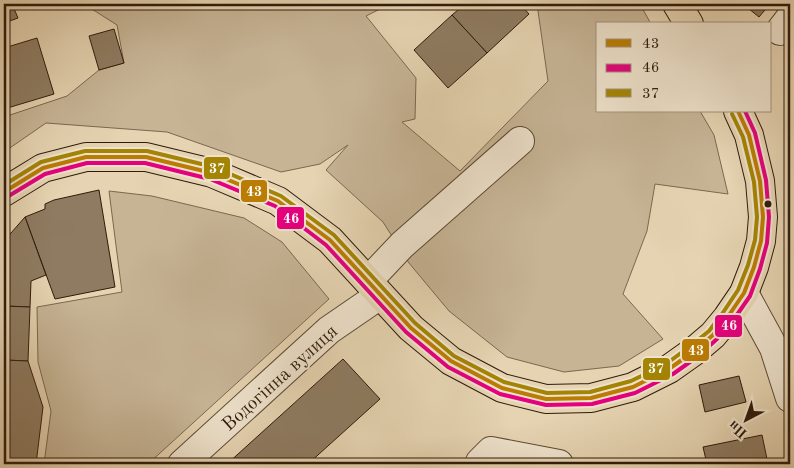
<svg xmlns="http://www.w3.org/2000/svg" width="794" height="468" font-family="'Old Standard TT',serif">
  <rect width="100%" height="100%" fill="#e5d3b1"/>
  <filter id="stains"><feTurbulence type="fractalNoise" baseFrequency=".004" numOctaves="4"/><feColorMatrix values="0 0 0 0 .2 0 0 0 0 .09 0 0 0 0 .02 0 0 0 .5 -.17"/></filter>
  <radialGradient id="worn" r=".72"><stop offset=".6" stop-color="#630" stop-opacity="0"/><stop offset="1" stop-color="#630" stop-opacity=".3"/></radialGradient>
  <g fill="#c6b495" stroke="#7a6850">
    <path d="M84,4H390L366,16L416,78L415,119L402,122L460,171L548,81L537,4H640L651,24H598V111H700L714,135L728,194L655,184L647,231L623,294L663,339L619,366L564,372L507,357L449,311L409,263L383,222L326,170L348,145L320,164L281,172L167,132L46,123L4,152V117L67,96L99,70L124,63L117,25Z"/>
    <path d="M109,191L152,196L244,218L282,242L329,299L148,464H44L51,411L38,362L37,307L122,292Z"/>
  </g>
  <g fill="#8e7b61" stroke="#2f1b0b">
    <path d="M4,4H12L18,18L4,23Z"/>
    <path d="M465,4H520L529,14L487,53L452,15Z"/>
    <path d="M743,4H770L759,17Z"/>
    <path d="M452,15L487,53L448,88L414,50Z"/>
    <path d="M114,29L124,63L99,70L89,36Z"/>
    <path d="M37,38L54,94L4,109V48Z"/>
    <path d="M99,190L115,287L55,299L25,217L45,209V204L54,200Z"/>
    <path d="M25,217L46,275L31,281L30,307L4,306V241Z"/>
    <path d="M4,306L30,307L28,361L4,360Z"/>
    <path d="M343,359L380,399L308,464H227Z"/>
    <path d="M4,360L28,361L43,407L36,464H4Z"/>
    <path d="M739,376L746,402L705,412L699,385Z"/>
    <path d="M762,435L768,464H707L703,447Z"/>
  </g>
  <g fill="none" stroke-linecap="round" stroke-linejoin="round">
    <defs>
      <g id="minor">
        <path d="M780,31L790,18"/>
        <path d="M368,281L402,245L520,141"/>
        <path d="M744,293L774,348L790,398"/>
        <path d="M182,464L329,330L380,295"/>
        <path d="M480,464V462L491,451L559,464"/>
      </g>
      <g id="major">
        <path d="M677,4L689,24"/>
        <path d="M4,192L43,168L86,157H146L212,173L278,201L330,240L411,328L451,361L502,388L546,399L591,398L633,387L669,369L693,352L713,335L727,318L744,293L754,267L761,241L763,217L760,181L749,135L738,111"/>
      </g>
    </defs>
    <use href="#minor" stroke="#5c4934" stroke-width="30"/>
    <use href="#major" stroke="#2f1b0b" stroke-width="30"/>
    <use href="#minor" stroke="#eee2cc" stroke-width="28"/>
    <use href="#major" stroke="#e5d3b1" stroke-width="28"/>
    <defs>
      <path id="bus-1" d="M4,192L43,168L86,157H146L212,173L278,201L330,240L411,328L451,361L502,388L546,399L591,398L633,387L669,369L693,352L713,335L727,318L744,293L754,267L761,241L763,217L760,181L749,135L738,111"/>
      <path id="bus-2" d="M7,197L45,174L87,163H145L210,179L275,206L326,245L406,332L448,367L500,394L546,405L592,404L635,393L673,374L697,357L717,339L732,322L750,296L760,269L767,243L769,217L766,180L755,133L745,111"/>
      <path id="bus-3" d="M4,185L41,162L85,151H147L214,167L281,196L334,235L415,323L454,356L504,382L547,393L590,392L631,381L666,364L689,347L709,331L722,314L738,290L748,265L755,240L757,217L754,182L743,137L732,114"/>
    </defs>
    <use href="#bus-1" stroke="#eee2cc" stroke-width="8"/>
    <use href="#bus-2" stroke="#eee2cc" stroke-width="8"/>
    <use href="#bus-3" stroke="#eee2cc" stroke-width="8"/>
    <use href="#bus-1" stroke="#bb7c03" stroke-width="4"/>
    <use href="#bus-2" stroke="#e5007d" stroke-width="4"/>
    <use href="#bus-3" stroke="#a48404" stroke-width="4"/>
  </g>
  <circle fill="#2f1b0b" stroke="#eee2cc" stroke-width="2" cx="768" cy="204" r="4.5"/>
  <g text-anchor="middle" stroke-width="4.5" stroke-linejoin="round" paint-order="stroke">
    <g font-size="19" fill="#2f1b0b" stroke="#eee2cc">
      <text transform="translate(279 377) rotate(-42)" y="7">Водогінна вулиця</text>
    </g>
  </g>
  <g stroke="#eee2cc" stroke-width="2">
    <rect x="203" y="156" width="28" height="24" rx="5" fill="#a48404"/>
    <rect x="240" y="179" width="28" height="24" rx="5" fill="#bb7c03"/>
    <rect x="276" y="206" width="29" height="24" rx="5" fill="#e5007d"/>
    <rect x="714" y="314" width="29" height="24" rx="5" fill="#e5007d"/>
    <rect x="681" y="338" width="29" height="24" rx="5" fill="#bb7c03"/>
    <rect x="642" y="357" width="29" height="24" rx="5" fill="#a48404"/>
  </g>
  <g font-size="14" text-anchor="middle" font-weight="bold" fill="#fff">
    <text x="217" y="173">37</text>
    <text x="254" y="196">43</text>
    <text x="291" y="223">46</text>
    <text x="729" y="330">46</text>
    <text x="696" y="355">43</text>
    <text x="656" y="373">37</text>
  </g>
  <rect width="794" height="468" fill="none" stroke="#e5d3b1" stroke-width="20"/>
  <rect x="5" y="5" width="784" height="458" fill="none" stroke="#2f1b0b" stroke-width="2.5"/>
  <rect x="10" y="10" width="774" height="448" fill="none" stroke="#2f1b0b"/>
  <rect x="596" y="22" width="175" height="90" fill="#eee2cc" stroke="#a2927f"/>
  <rect x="606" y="39" width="25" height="8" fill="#bb7c03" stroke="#a2927f"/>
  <text x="642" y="48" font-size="15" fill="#2f1b0b">43</text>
  <rect x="606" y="64" width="25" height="8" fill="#e5007d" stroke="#a2927f"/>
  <text x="642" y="72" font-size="15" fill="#2f1b0b">46</text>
  <rect x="606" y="89" width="25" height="8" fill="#a48404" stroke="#a2927f"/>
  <text x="642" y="98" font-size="15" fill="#2f1b0b">37</text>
  <g transform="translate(746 420) rotate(221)" stroke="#eee2cc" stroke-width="4" paint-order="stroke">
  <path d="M0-4L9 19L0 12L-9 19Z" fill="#2f1b0b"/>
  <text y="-8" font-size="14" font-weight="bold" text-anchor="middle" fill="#2f1b0b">Пн</text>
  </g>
  <rect width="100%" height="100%" filter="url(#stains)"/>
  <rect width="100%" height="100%" fill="url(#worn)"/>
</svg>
